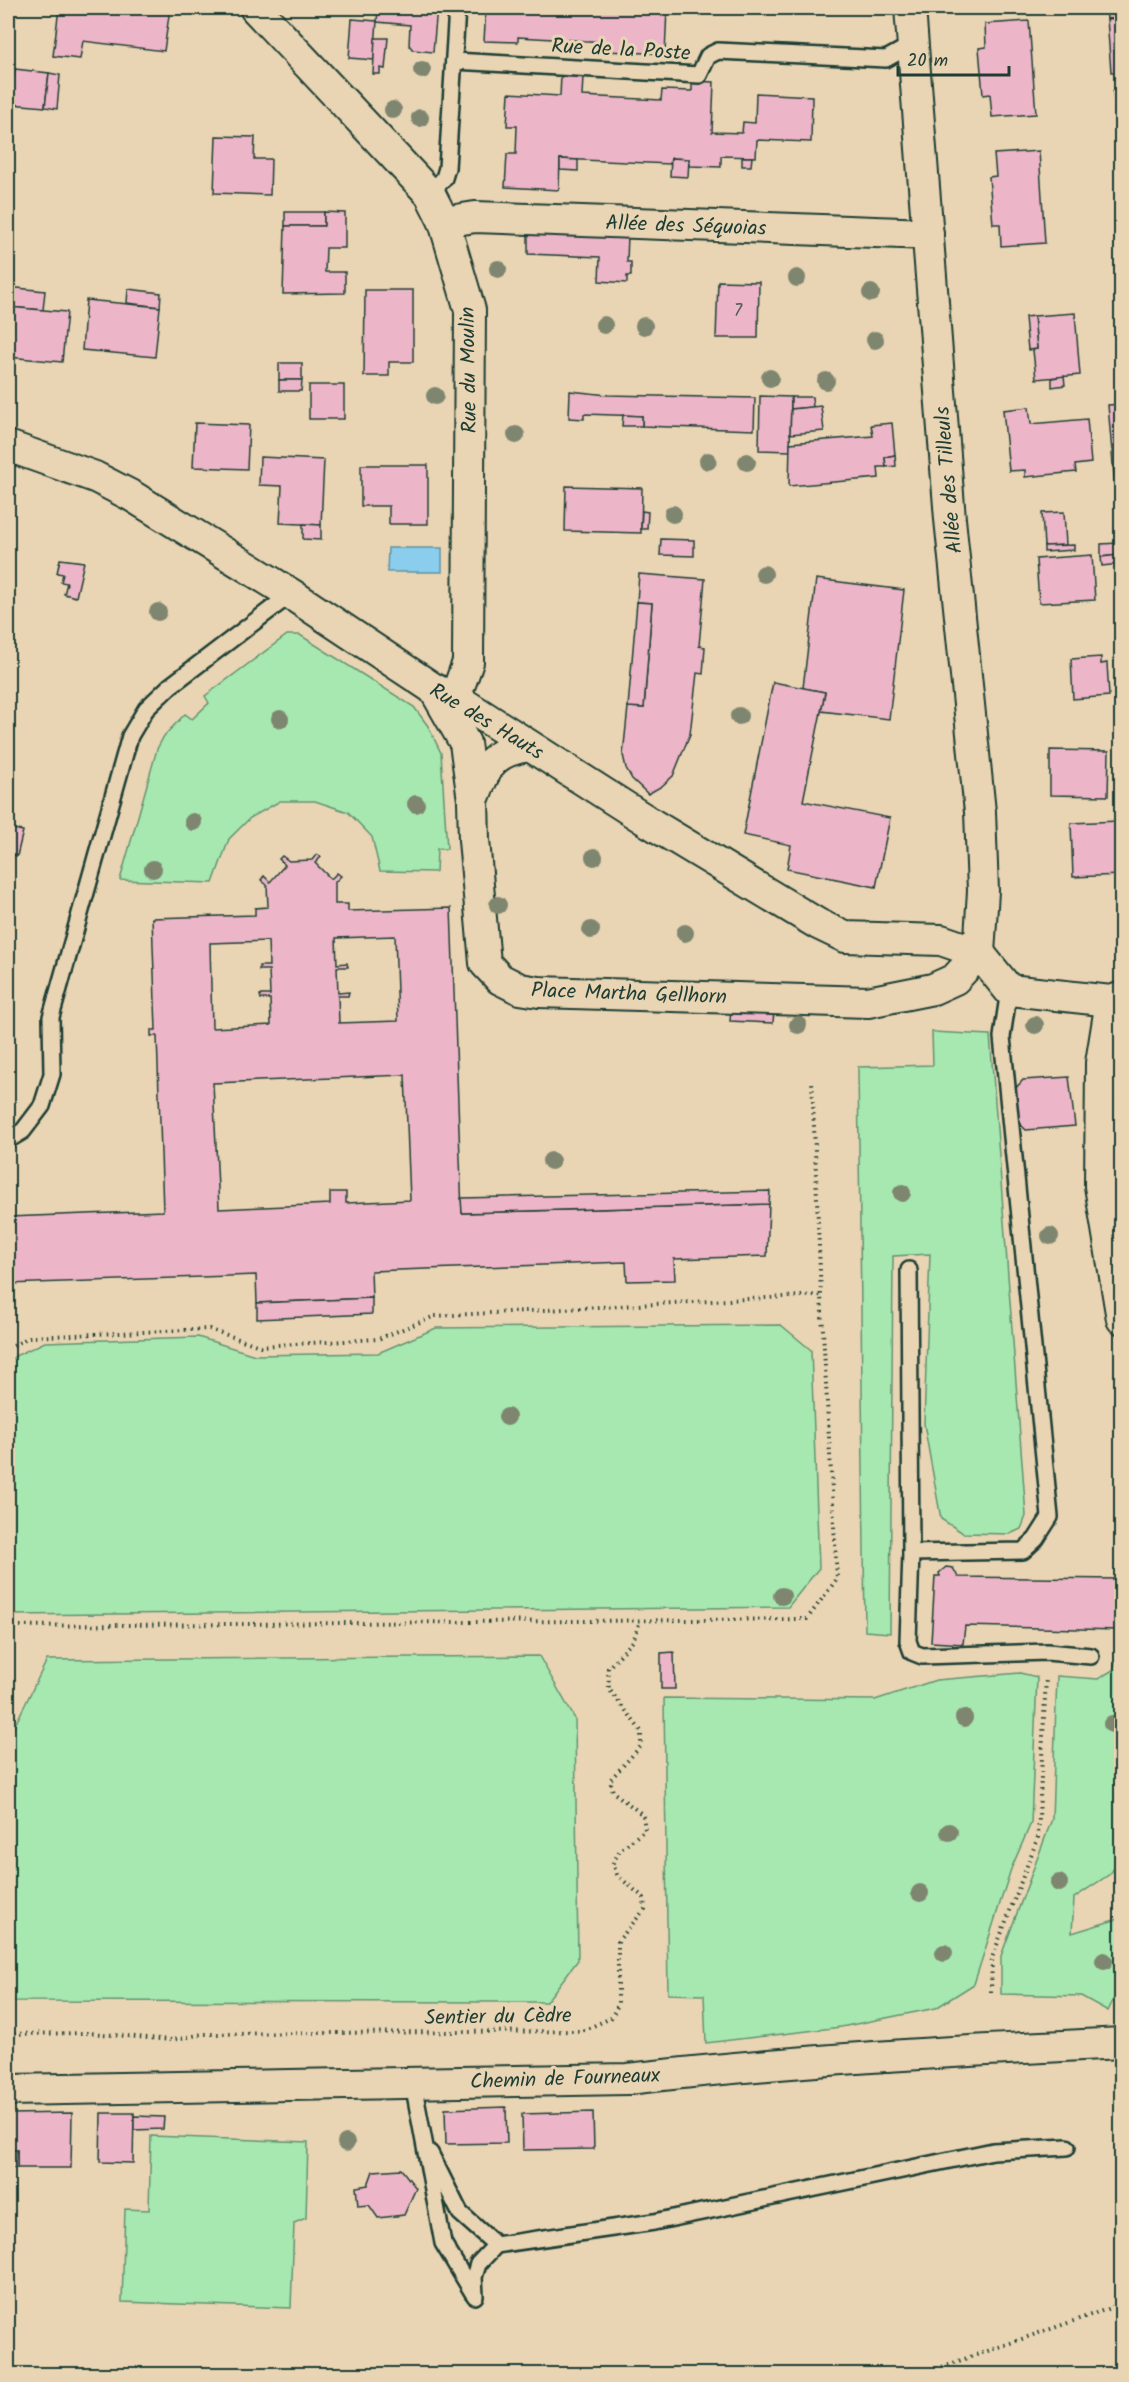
<svg xmlns="http://www.w3.org/2000/svg" width="1129" height="2382" font-family="Kalam,sans-serif">
  <rect width="100%" height="100%" fill="#e9d5b3"/>
  <filter id="ink" filterUnits="userSpaceOnUse"><feTurbulence type="fractalNoise" baseFrequency=".0167" numOctaves="2"/><feDisplacementMap in="SourceGraphic" scale="12" xChannelSelector="R" yChannelSelector="G"/><feConvolveMatrix kernelMatrix="1 2 1 2 8 2 1 2 1" color-interpolation-filters="sRGB"/></filter>
  <g filter="url(#ink)">
    <g fill="#a7e8b0" stroke="#639272" stroke-width="1.5">
      <path d="M287,635H300L414,707L428,726L441,753L447,849H437L436,872L380,871L372,837L348,812L315,801H280L250,818L229,839L213,883L120,880L157,749L164,736L185,714L192,719L209,703L205,696Z"/>
      <path d="M932,1032L990,1035L1026,1516L1021,1529L1010,1534L963,1533L941,1519L924,1424L930,1254L893,1256L890,1633L865,1631L858,1067L933,1065Z"/>
      <path d="M781,1325L811,1350L819,1568L788,1607L8,1615V1363L15,1356L45,1342L198,1337L255,1355L378,1353L436,1328Z"/>
      <path d="M1118,1653L1122,1654L1121,1858L1110,1874L1074,1898L1072,1933L1121,1918V1984L1108,2011L1081,1996L1001,1994V1956L1052,1819L1057,1676L1098,1679L1113,1670Z"/>
      <path d="M539,1656L575,1719L578,1960L546,2002L8,2001V1731H12L47,1660Z"/>
      <path d="M1020,1673L1037,1677L1031,1823L1011,1869L974,1984L936,2008L841,2027L706,2043L704,1995L668,1994L664,1698L875,1700L936,1680Z"/>
      <path d="M151,2136L308,2142L306,2218L294,2223L291,2308L122,2302L125,2209L149,2210Z"/>
    </g>
    <path fill="#8bcded" stroke="#6093a3" stroke-width="1.5" d="M388,548H442V572H387Z"/>
    <g fill="#edb5c8" stroke="#1f3d34" stroke-width="1.5" fill-rule="evenodd">
      <path d="M59,8H170L164,51L83,41L80,59L53,56Z"/>
      <path d="M378,8H437L433,52L413,50L409,45L410,25L377,22Z"/>
      <path d="M486,8H667L665,54L606,51V42L518,37V42L484,41Z"/>
      <path d="M1106,9H1122V18L1107,19Z"/>
      <path d="M1122,18V72H1111L1107,19Z"/>
      <path d="M352,19L377,21L374,60L349,58Z"/>
      <path d="M1029,21L1036,114L992,117L990,94L983,95L979,48L986,47L985,24Z"/>
      <path d="M375,38H388L385,69L380,68V74H373Z"/>
      <path d="M15,69L49,73L45,107L11,104Z"/>
      <path d="M49,73L60,75L57,109L45,107Z"/>
      <path d="M561,76L583,77L582,96L661,100L662,90L692,91V81L714,82L712,132L742,133L743,122L755,123L756,93L812,96L811,142L757,140L756,157L721,156V167L689,166V159L671,158L670,164L560,159L559,190L505,187L507,154H516L517,126H507L509,93L560,96Z"/>
      <path d="M1122,91V130H1116L1113,92Z"/>
      <path d="M216,136L255,137L254,159H271L270,195L214,193Z"/>
      <path d="M1039,151L1045,243L1001,246L1000,224H993L989,177L996,176L994,154Z"/>
      <path d="M742,157H752L751,166H742Z"/>
      <path d="M671,158L689,159L688,177L670,176Z"/>
      <path d="M560,159L578,160V171L560,170Z"/>
      <path d="M1122,171V209H1121L1118,172Z"/>
      <rect x="285" y="212" width="39" height="14"/>
      <path d="M324,212L345,213V248H326L325,272H345V293L283,294L285,226H324Z"/>
      <path d="M528,231L628,234L627,262H631V276H627V283L599,281L600,257L528,254Z"/>
      <path d="M718,281L759,282L758,338H716Z"/>
      <path d="M8,287L45,291L43,310L8,307Z"/>
      <path d="M128,289L161,293L160,307L127,303Z"/>
      <path d="M365,290H413V362H389V376H364Z"/>
      <path d="M86,300L160,307L155,357L82,350Z"/>
      <path d="M8,307L67,312L62,362L8,357Z"/>
      <path d="M1075,313L1080,375L1036,379L1033,350L1037,349L1034,316Z"/>
      <path d="M1034,316L1037,349L1028,350L1025,317Z"/>
      <rect x="279" y="363" width="23" height="17"/>
      <path d="M1064,376L1065,385L1052,387V378Z"/>
      <path d="M279,380H302L301,391H279Z"/>
      <rect x="309" y="385" width="35" height="34"/>
      <path d="M570,391L608,395L755,398L754,430L642,426V416L584,414V419L569,418Z"/>
      <path d="M760,396L791,397L790,451L759,450Z"/>
      <path d="M791,397H812L813,407L791,409Z"/>
      <path d="M1122,404V500H1116L1108,405Z"/>
      <path d="M821,406L824,431L790,434L791,409Z"/>
      <path d="M1029,407L1031,424L1087,419L1091,463L1075,465L1076,472L1025,477V470L1009,471L1003,410Z"/>
      <path d="M623,415L642,416V426H622Z"/>
      <path d="M195,423L249,425L247,469L193,467Z"/>
      <path d="M892,423L895,455L885,457L886,467H878L879,478L789,486L790,443L873,436L871,425Z"/>
      <path d="M895,455L896,466L886,467L885,457Z"/>
      <path d="M260,457L324,460L321,525L280,523L282,486L259,485Z"/>
      <path d="M361,465H428V524H389V506H361Z"/>
      <path d="M566,486L642,488L641,533L565,531Z"/>
      <path d="M642,511L648,512L647,529H641Z"/>
      <path d="M1064,512L1066,545L1044,546L1042,513Z"/>
      <path d="M303,524L321,525V540L303,539Z"/>
      <path d="M1118,529H1122V575Z"/>
      <path d="M661,539L694,540V556L660,555Z"/>
      <path d="M1118,543L1119,555L1101,557V544Z"/>
      <path d="M1074,545V550L1044,552V546Z"/>
      <path d="M1092,555L1095,600L1039,603L1036,559Z"/>
      <path d="M1119,555L1120,564L1102,566L1101,557Z"/>
      <path d="M60,559L84,562L76,597L64,594L67,583L61,582L63,574L57,573Z"/>
      <path d="M639,574L705,579L699,646L705,647L703,674L697,673L690,734L673,776L662,786L648,794L632,779L626,768L623,755L628,707L644,708L652,603L637,602Z"/>
      <path d="M816,579L904,590L889,719L821,711L825,692L803,688Z"/>
      <path d="M637,602L652,603L644,708L628,707Z"/>
      <path d="M1101,657V664L1107,663L1109,696L1073,699L1071,659Z"/>
      <path d="M773,682L825,692L803,801L890,818L876,887L787,869L791,845L743,835Z"/>
      <path d="M1050,750L1109,751L1108,796L1050,795Z"/>
      <path d="M1119,821L1121,875L1073,877L1071,823Z"/>
      <path d="M9,828L23,831L17,856L8,854Z"/>
      <path d="M317,854L321,857L315,863L331,879L337,873L341,876L335,882V904H348V911L451,908L462,1213L769,1204L767,1256L674,1259L675,1280L627,1281L626,1262L371,1271L372,1298L257,1303L256,1275L8,1284V1217L163,1211L157,1036H151V1030H156L152,918L255,915V908L268,907L267,885L261,880L264,876L270,882L285,865L279,859L282,856L289,861L312,860ZM395,936L398,1021L339,1023L338,996H348L349,992L338,993L337,967H348L347,963L337,964L336,938ZM268,941L269,966H259V970H269L270,995H260L261,999H270L271,1025L212,1028L210,943ZM405,1075L410,1200L346,1203V1192H330V1204L219,1209L213,1083Z"/>
      <path d="M731,1008L774,1010L773,1023L730,1021Z"/>
      <path d="M1069,1077L1075,1126L1026,1130L1016,1120L1014,1090L1023,1080Z"/>
      <path d="M770,1191L769,1204L462,1213L461,1198Z"/>
      <path d="M372,1298V1314L257,1319V1303Z"/>
      <path d="M946,1567L953,1568L958,1577L1120,1579L1122,1575V1648L1118,1649V1630L965,1626L963,1644L931,1642L935,1576H940L939,1573Z"/>
      <path d="M674,1652L675,1689H661V1653Z"/>
      <path d="M506,2107L507,2143L446,2144L445,2109Z"/>
      <path d="M593,2112L594,2149L523,2150L522,2114Z"/>
      <path d="M72,2113L71,2168H17V2150H8V2114Z"/>
      <path d="M101,2113H134L133,2163L100,2162Z"/>
      <path d="M134,2116L164,2117L163,2129L134,2130Z"/>
      <rect x="8" y="2150" width="9" height="18"/>
      <path d="M401,2169L416,2188L404,2215L378,2218L369,2205L358,2206L356,2187L368,2185L373,2171Z"/>
    </g>
    <g fill="none" stroke-linecap="round" stroke-linejoin="round">
      <defs>
        <g id="service">
          <path d="M454,61L699,75L708,56L718,51L886,59L913,44"/>
          <path d="M430,194L444,178L447,168L457,8"/>
          <path d="M8,1140L23,1131L42,1106L52,1074L51,1017L130,736L146,709L170,686L291,594"/>
          <path d="M909,1270L911,1553L908,1641L912,1652L922,1656L1047,1652L1091,1656"/>
          <path d="M911,1553L1023,1551L1036,1539L1050,1517L1002,1037L1009,990"/>
          <path d="M413,2083L443,2243L473,2293"/>
          <path d="M430,2153L460,2213L496,2245"/>
          <path d="M475,2296L474,2277L478,2264L496,2245L654,2222L993,2151L1067,2147"/>
        </g>
        <g id="minor">
          <path d="M255,8L430,194L444,222L470,310L468,662L455,698"/>
          <path d="M910,8L950,519L980,812L983,891L979,953"/>
          <path d="M444,222L475,217L928,234"/>
          <path d="M8,446L95,477L132,496L291,594L434,689L455,698L652,824L818,924L845,937L941,940L979,953"/>
          <path d="M434,689L465,743L473,800L474,840L485,963L500,979L520,989L539,992L868,1002L933,989L955,979L979,953"/>
          <path d="M473,800C487,766 490,752 529,746"/>
          <path d="M979,953L1009,990L1111,1001L1122,997"/>
          <path d="M1111,1001L1101,1063L1100,1186L1122,1319"/>
          <path d="M8,2090L628,2079C792,2060 957,2051 1122,2043"/>
        </g>
      </defs>
      <use href="#service" stroke="#1f3d34" stroke-width="20"/>
      <use href="#minor" stroke="#1f3d34" stroke-width="34"/>
      <g stroke="#1f3d34" stroke-width="4" stroke-dasharray="1.5 4.5" stroke-linecap="butt">
        <path d="M8,1349L29,1337L209,1329L260,1346L378,1339L435,1316L821,1295"/>
        <path d="M8,1626L807,1619L837,1579L821,1295L812,1079"/>
        <path d="M991,1992L992,1958L1038,1837L1046,1677"/>
        <path d="M8,2034L90,2033L172,2040L203,2034L582,2031L611,2018L618,2005V1941L645,1909L644,1898L617,1875L613,1863L620,1850L645,1830L643,1815L613,1792L610,1780L641,1746V1731L609,1689L608,1668L633,1641L640,1621"/>
        <path d="M913,2374L936,2369L1122,2304"/>
      </g>
      <use href="#service" stroke="#e9d5b3" stroke-width="15"/>
      <use href="#minor" stroke="#e9d5b3" stroke-width="30"/>
    </g>
    <g fill="#7e8670">
      <circle cx="422" cy="70" r="9"/>
      <circle cx="393" cy="110" r="9"/>
      <circle cx="420" cy="118" r="9"/>
      <circle cx="498" cy="269" r="9"/>
      <circle cx="797" cy="278" r="9"/>
      <circle cx="871" cy="293" r="9"/>
      <circle cx="604" cy="325" r="9"/>
      <circle cx="644" cy="326" r="9"/>
      <circle cx="875" cy="340" r="9"/>
      <circle cx="770" cy="378" r="9"/>
      <circle cx="826" cy="381" r="9"/>
      <circle cx="435" cy="396" r="9"/>
      <circle cx="516" cy="435" r="9"/>
      <circle cx="708" cy="461" r="9"/>
      <circle cx="747" cy="462" r="9"/>
      <circle cx="673" cy="514" r="9"/>
      <circle cx="764" cy="574" r="9"/>
      <circle cx="158" cy="612" r="9"/>
      <circle cx="739" cy="716" r="9"/>
      <circle cx="280" cy="719" r="9"/>
      <circle cx="416" cy="804" r="9"/>
      <circle cx="193" cy="822" r="9"/>
      <circle cx="594" cy="857" r="9"/>
      <circle cx="153" cy="869" r="9"/>
      <circle cx="498" cy="905" r="9"/>
      <circle cx="591" cy="930" r="9"/>
      <circle cx="685" cy="933" r="9"/>
      <circle cx="798" cy="1025" r="9"/>
      <circle cx="1035" cy="1025" r="9"/>
      <circle cx="551" cy="1161" r="9"/>
      <circle cx="902" cy="1193" r="9"/>
      <circle cx="1050" cy="1236" r="9"/>
      <circle cx="507" cy="1417" r="9"/>
      <circle cx="782" cy="1596" r="9"/>
      <circle cx="964" cy="1718" r="9"/>
      <circle cx="1112" cy="1724" r="9"/>
      <circle cx="949" cy="1832" r="9"/>
      <circle cx="1059" cy="1883" r="9"/>
      <circle cx="920" cy="1893" r="9"/>
      <circle cx="944" cy="1953" r="9"/>
      <circle cx="1104" cy="1961" r="9"/>
      <circle cx="346" cy="2143" r="9"/>
    </g>
  </g>
  <g text-anchor="middle" stroke-width="6" stroke-linejoin="round" paint-order="stroke">
    <g font-size="18" fill="#525b59">
      <text x="738" y="316">7</text>
    </g>
    <g font-size="21" fill="#1f3d34" stroke="#e9d5b3">
      <text transform="translate(621 49) rotate(3)" y="7">Rue de la Poste</text>
      <text transform="translate(686 225) rotate(2)" y="7">Allée des Séquoias</text>
      <text transform="translate(468 370) rotate(-91)" y="7">Rue du Moulin</text>
      <text transform="translate(948 480) rotate(-95)" y="7">Allée des Tilleuls</text>
      <text transform="translate(487 721) rotate(31)" y="7">Rue des Hauts</text>
      <text transform="translate(629 993) rotate(2)" y="7">Place Martha Gellhorn</text>
      <text transform="translate(498 2016) rotate(-1)" y="7">Sentier du Cèdre</text>
      <text transform="translate(565 2078) rotate(-2)" y="7">Chemin de Fourneaux</text>
    </g>
  </g>
  <rect width="1129" height="2382" fill="none" stroke="#e9d5b3" stroke-width="30"/>
  <rect x="15" y="15" width="1099" height="2352" fill="none" stroke="#1f3d34" stroke-width="2" filter="url(#ink)"/>
  <path d="M898 66v9h111v-9" fill="none" stroke="#1f3d34" stroke-width="3"/>
  <text x="907" y="66" font-size="18" fill="#1f3d34" stroke="#e9d5b3" stroke-width="4.5" paint-order="stroke">20 m</text>
</svg>
